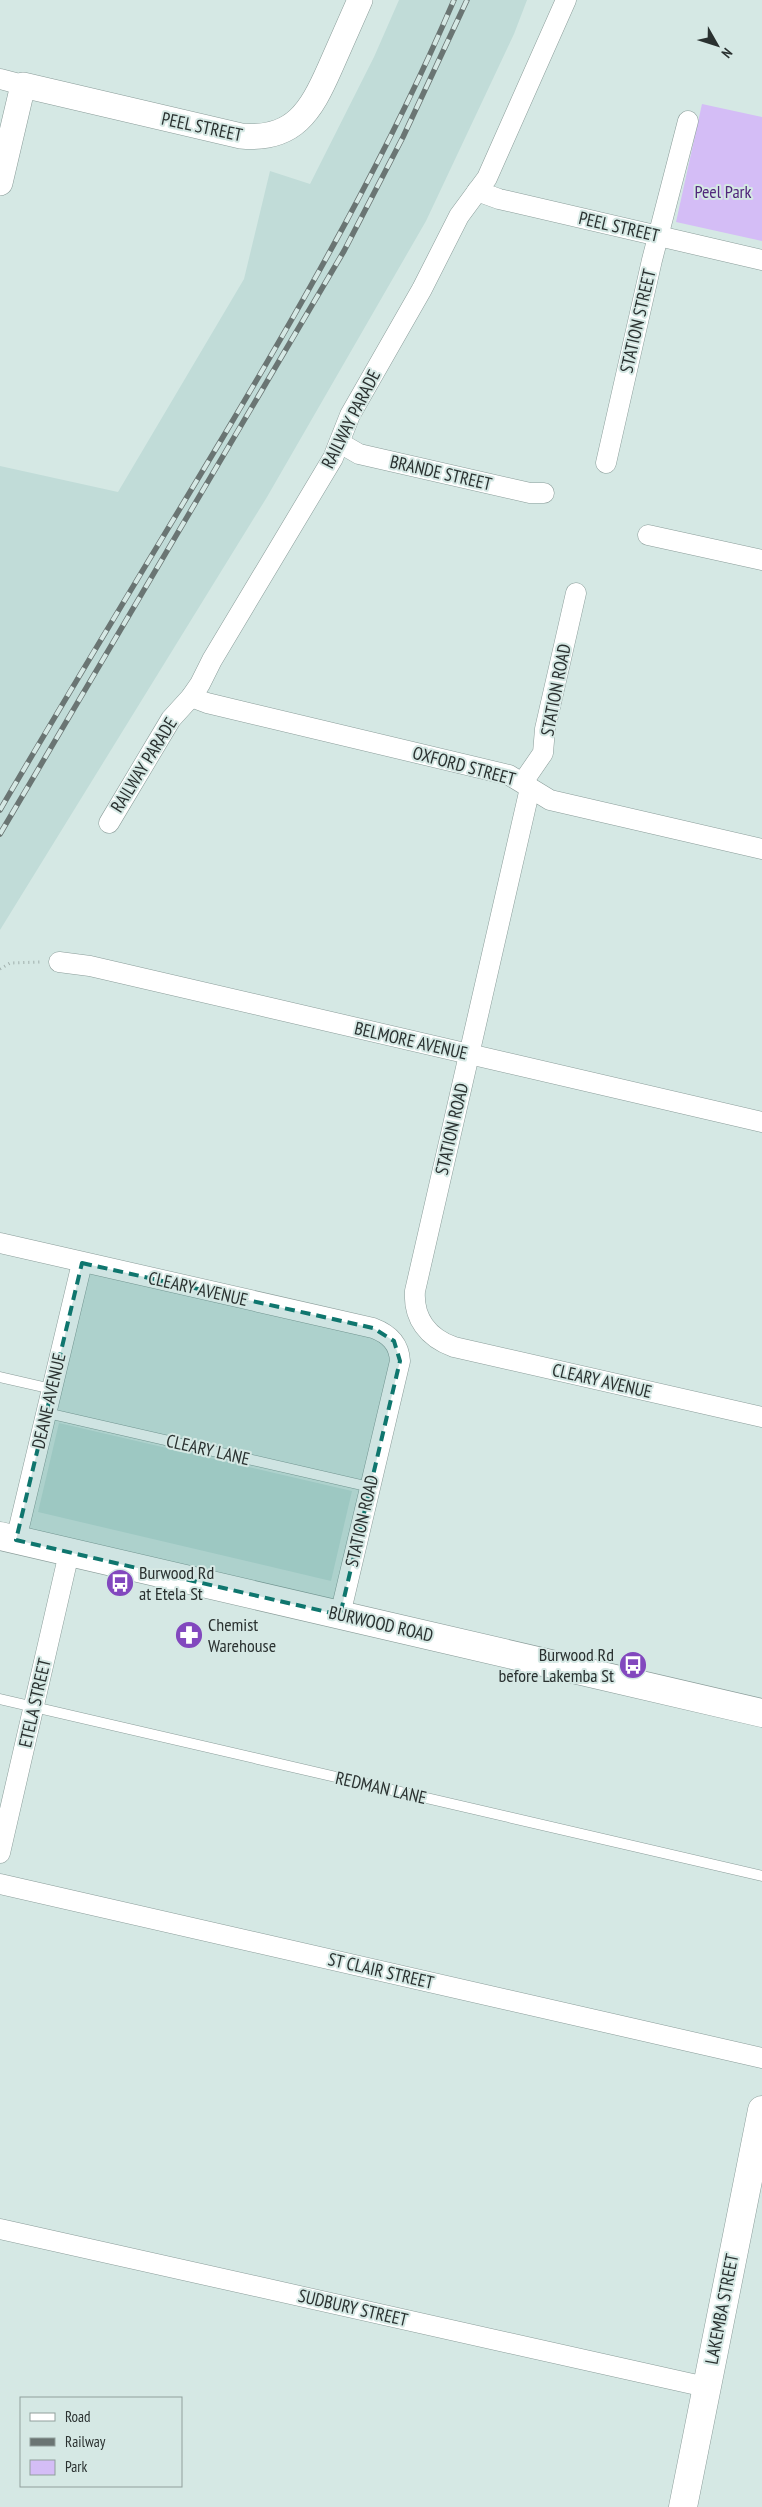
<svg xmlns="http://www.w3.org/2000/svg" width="762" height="2507" font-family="'PT Sans Narrow',sans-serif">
  <rect width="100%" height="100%" fill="#d5e8e4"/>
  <g fill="#c1dcd8">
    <path d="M399,0H527L514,34L426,221L267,497L0,930V466L118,492L244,279L270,171L310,184L374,57Z"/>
    <path d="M59,1423L352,1491L331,1581L38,1512Z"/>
  </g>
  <path fill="#d4bdf6" d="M702,104L762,117V241L676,222Z"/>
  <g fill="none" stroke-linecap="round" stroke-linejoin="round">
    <defs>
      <g id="service">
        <path d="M0,1377L52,1389"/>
        <path d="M47,1413L370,1487"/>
        <path d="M0,1699L762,1876"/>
      </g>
      <g id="minor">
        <path d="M0,79L23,85"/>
        <path d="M477,191L499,199L762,260"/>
        <path d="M340,443L359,454L530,493H544"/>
        <path d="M606,463L652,260L688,121"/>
        <path d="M648,535L762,560"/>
        <path d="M191,697L207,703L509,775L550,800L762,849"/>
        <path d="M523,782L543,753L545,729L576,593"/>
        <path d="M530,788L415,1291C413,1318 428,1338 454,1347L762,1417"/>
        <path d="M109,823L171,719L191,697L200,684L212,660L333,458L350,415L422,289L459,216L487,178L566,0"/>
        <path d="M59,962L90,966L762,1122"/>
        <path d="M0,1243L373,1328C389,1334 399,1343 400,1361L340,1615"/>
        <path d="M16,1540L82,1263"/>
        <path d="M0,1853L69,1553"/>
        <path d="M0,1884L762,2058"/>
        <path d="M0,2229L706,2387"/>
      </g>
      <path id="tertiary" d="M0,183L23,85L241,136C294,141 311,111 330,68C340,45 350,23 360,0"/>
      <g id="secondary">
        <path d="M0,1536L762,1713"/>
        <path d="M683,2507L762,2110"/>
      </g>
    </defs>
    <use href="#service" stroke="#8a9c99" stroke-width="11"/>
    <use href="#minor" stroke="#8a9c99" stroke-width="21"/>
    <use href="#tertiary" stroke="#8a9c99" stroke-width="26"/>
    <use href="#secondary" stroke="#8a9c99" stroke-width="29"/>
    <path stroke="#a0afac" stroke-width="3" stroke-dasharray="1 4" stroke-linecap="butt" d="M0,969L10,963L40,962"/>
    <use href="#service" stroke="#fff" stroke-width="10"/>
    <use href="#minor" stroke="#fff" stroke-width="20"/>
    <use href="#tertiary" stroke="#fff" stroke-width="25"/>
    <use href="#secondary" stroke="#fff" stroke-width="28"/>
    <defs>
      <g id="rail">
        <path d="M0,810C73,685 148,562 223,437C307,296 389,152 454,0"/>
        <path d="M0,834L344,251L403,137L467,0"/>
      </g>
    </defs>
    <use href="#rail" stroke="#6a7573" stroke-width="5.5"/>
    <use href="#rail" stroke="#d5e8e4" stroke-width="4" stroke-dasharray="11" stroke-linecap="butt"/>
  </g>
  <path fill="#0f766e" fill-opacity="0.2" stroke="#0f766e" stroke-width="4" stroke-dasharray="10 6" stroke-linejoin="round" d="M82,1263L373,1328L394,1341L400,1361L340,1615L16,1540Z"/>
  <defs>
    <symbol id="bus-disc" viewBox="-11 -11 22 22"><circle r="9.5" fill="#8248be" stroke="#d5e8e4"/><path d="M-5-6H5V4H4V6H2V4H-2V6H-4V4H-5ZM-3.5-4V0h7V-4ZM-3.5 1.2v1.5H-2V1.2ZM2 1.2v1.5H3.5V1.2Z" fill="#fff"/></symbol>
    <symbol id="pharmacy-disc" viewBox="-11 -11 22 22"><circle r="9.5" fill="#8248be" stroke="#d5e8e4"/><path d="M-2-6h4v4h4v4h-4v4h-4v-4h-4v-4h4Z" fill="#fff"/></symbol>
  </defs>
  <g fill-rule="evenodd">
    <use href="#bus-disc" x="104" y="1567" width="32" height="32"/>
    <use href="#pharmacy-disc" x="173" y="1619" width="32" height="32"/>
    <use href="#bus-disc" x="617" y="1649" width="32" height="32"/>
  </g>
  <g text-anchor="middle" stroke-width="4" stroke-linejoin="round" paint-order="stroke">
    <g font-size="18" fill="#2a3130" stroke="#d5e8e4">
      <text transform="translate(202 127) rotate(12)" y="6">PEEL STREET</text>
      <text transform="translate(619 227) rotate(13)" y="6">PEEL STREET</text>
      <text transform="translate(638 321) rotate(-77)" y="6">STATION STREET</text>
      <text transform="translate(351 419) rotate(-63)" y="6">RAILWAY PARADE</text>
      <text transform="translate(441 473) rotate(13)" y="6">BRANDE STREET</text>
      <text transform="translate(556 690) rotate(-79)" y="6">STATION ROAD</text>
      <text transform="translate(144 765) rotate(-58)" y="6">RAILWAY PARADE</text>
      <text transform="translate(464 766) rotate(15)" y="6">OXFORD STREET</text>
      <text transform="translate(411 1041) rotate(13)" y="6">BELMORE AVENUE</text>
      <text transform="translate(452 1129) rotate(-77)" y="6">STATION ROAD</text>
      <text transform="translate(198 1289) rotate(13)" y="6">CLEARY AVENUE</text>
      <text transform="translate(602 1381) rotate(13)" y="6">CLEARY AVENUE</text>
      <text transform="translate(49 1401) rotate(-77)" y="6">DEANE AVENUE</text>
      <text transform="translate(208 1450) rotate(13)" y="6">CLEARY LANE</text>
      <text transform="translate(362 1521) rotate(-77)" y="6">STATION ROAD</text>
      <text transform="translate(381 1624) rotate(13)" y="6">BURWOOD ROAD</text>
      <text transform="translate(35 1703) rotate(-77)" y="6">ETELA STREET</text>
      <text transform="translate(381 1788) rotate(13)" y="6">REDMAN LANE</text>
      <text transform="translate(381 1971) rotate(13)" y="6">ST CLAIR STREET</text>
      <text transform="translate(353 2308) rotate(13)" y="6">SUDBURY STREET</text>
      <text transform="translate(722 2309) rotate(-79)" y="6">LAKEMBA STREET</text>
    </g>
    <g font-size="18" fill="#51277b" stroke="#d5e8e4">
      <text x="723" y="198">Peel Park</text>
    </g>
    <g font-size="18" fill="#2a3130" stroke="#d5e8e4" text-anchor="start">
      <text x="139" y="1579">Burwood Rd<tspan x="139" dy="21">at Etela St</tspan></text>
      <text x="208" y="1631">Chemist<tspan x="208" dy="21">Warehouse</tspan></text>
      <text x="614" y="1661" text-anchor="end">Burwood Rd<tspan x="614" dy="21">before Lakemba St</tspan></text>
    </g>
  </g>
  <rect x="20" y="2397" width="162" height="90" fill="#d5e8e4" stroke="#919f9c"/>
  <rect x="30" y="2413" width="25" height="8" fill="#ffffff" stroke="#919f9c"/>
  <text x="65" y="2422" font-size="15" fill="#2a3130">Road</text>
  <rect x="30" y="2438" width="25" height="8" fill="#6a7573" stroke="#919f9c"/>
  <text x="65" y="2447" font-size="15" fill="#2a3130">Railway</text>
  <rect x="30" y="2460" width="25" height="15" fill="#d4bdf6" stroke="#919f9c"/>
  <text x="65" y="2472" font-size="15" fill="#2a3130">Park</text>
  <g transform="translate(717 45) rotate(129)" stroke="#d5e8e4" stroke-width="4" paint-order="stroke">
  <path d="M0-4L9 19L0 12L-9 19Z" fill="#2a3130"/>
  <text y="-8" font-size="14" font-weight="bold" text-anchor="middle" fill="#2a3130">N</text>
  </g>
</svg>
